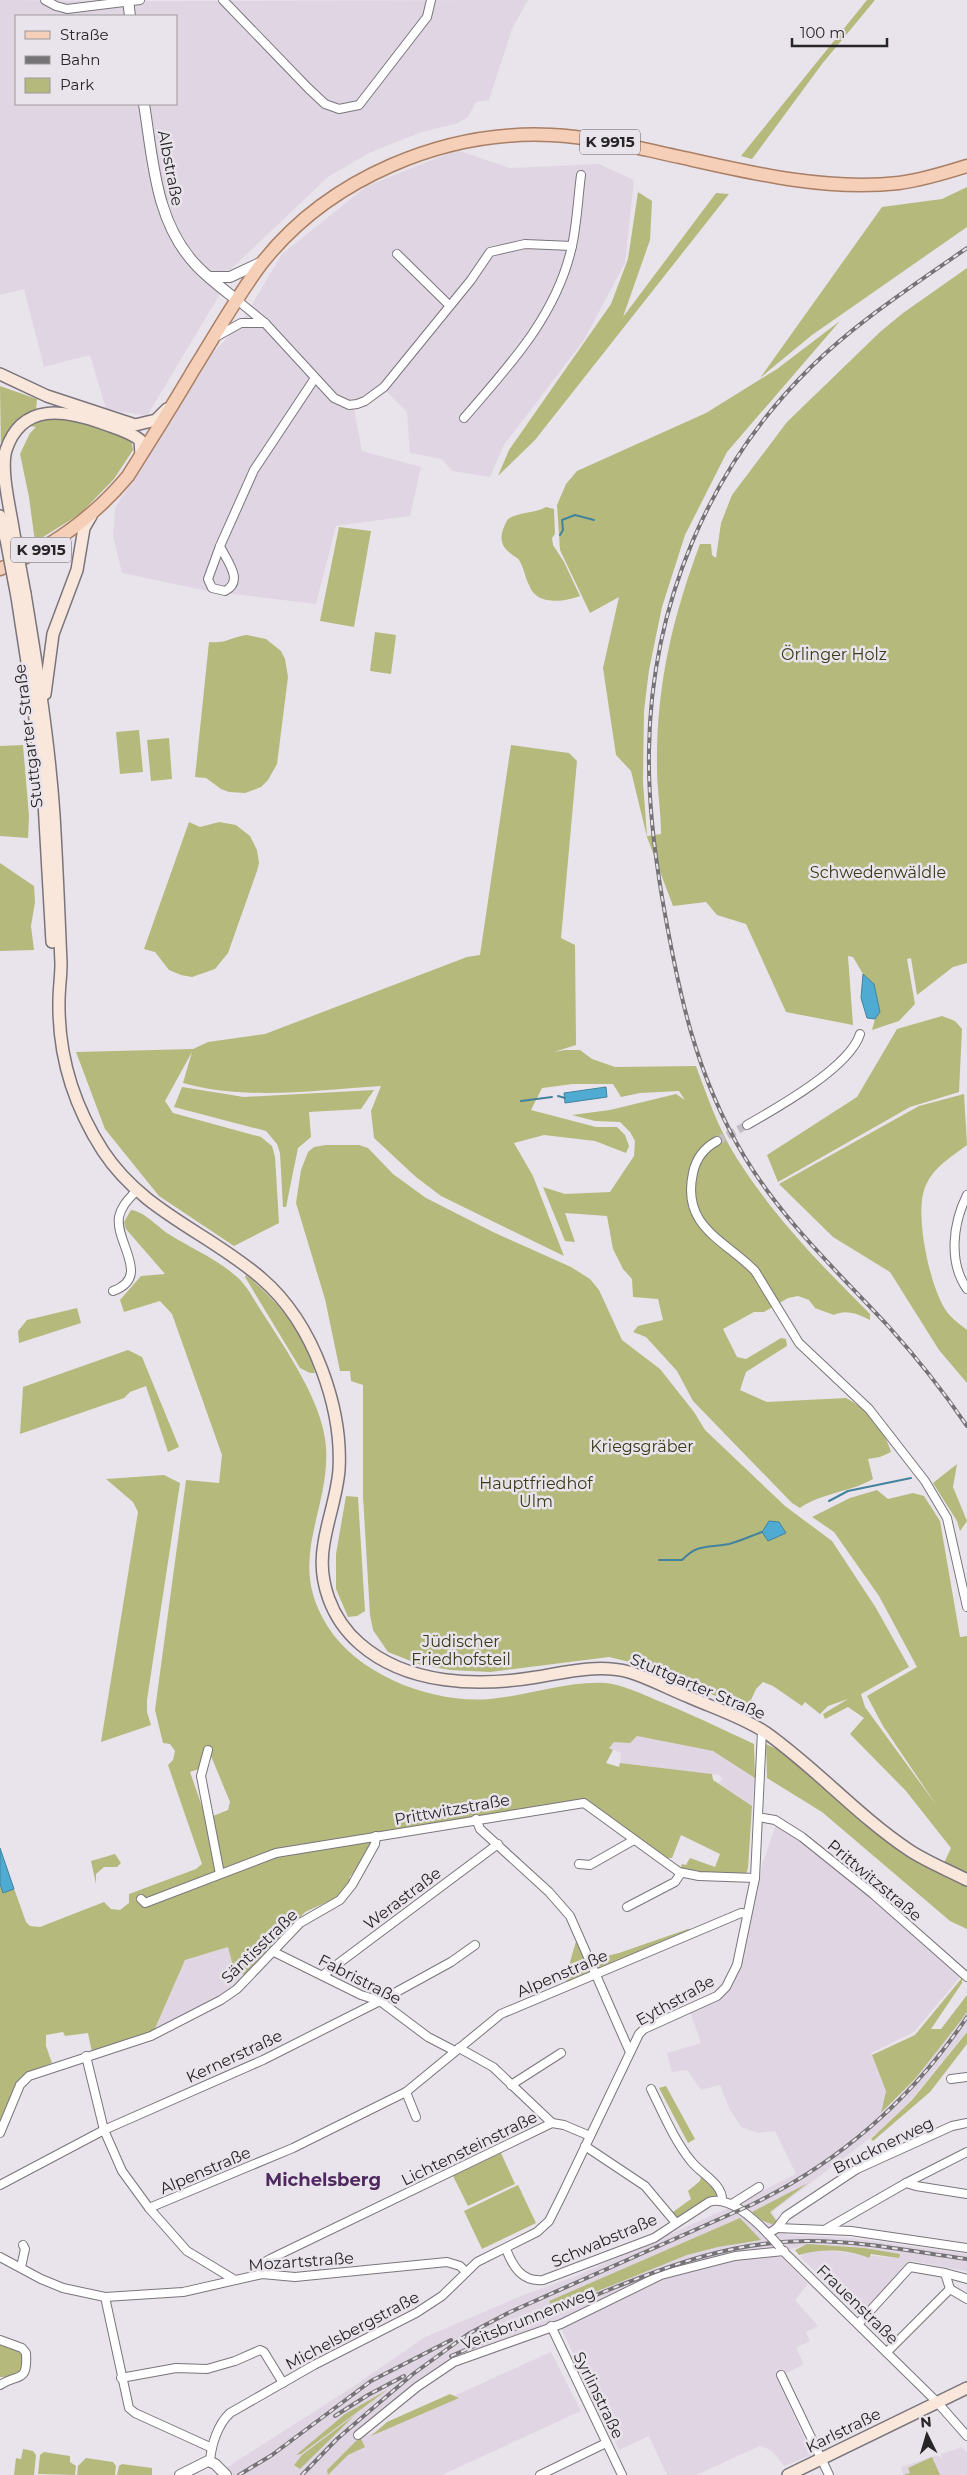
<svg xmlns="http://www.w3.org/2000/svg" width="967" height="2475" font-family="Montserrat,sans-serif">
  <rect width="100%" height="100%" fill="#e9e4eb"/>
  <g fill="#e0d6e3" fill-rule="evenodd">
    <path d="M0,0L128,1L528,0L512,29L489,100L476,102L468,117L458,123L419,133L369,153L328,177L231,269L209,277L223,289L147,416L106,409L90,355L44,367L24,289L0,295ZM16,16H176V104H16Z"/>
    <path d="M457,150L510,168L599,164L634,180L625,263L584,340L504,445L490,477L452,471L442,459L410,453L407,412L387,392L354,409L362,451L421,467L410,516L336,526L316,604L208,591L122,573L113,535L115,508L211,355L241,323L282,254L367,186Z"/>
    <path d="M637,1736L713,1751L731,1761L755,1778L752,1806L718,1783L723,1779L719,1775L620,1763L621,1753L609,1748L614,1742Z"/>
    <path d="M776,1825L790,1833L867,1893L960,1977L914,2032L871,2053L886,2091L882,2113L915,2079L967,2012V2031L912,2099L877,2133L772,2212L787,2235L850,2238L967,2254V2271L911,2261L913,2263L861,2315L800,2257L810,2248L891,2258L849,2248L806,2245L784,2251L758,2254L661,2275L551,2326L454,2362L364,2431L368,2435L551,2352L581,2411L442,2475H215L354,2386L425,2337L521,2296L576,2276L726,2209L796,2174L775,2131L758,2133L741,2127L729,2108L720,2085L701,2090L687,2070L672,2072L667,2053L701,2043L690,2012L723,1995L736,1978L742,1961L763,1862Z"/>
    <path d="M228,1947L234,1970L247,1976L224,1996L153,2033L185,1960Z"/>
    <path d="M776,2255L784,2259L808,2284L795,2300L818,2326L806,2332L810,2341L796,2348L804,2364L777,2378L812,2455L784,2466L771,2450L760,2446L696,2475H667L649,2436L619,2450L560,2326L658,2279L718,2262Z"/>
    <path d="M962,2447L967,2453V2475H903L901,2467Z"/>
  </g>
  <g fill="#b5b97c" fill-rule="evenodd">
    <path d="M867,0H875L822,64L752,159L741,156Z"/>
    <path d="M967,187V227L812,335L760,378L882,207L942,199Z"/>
    <path d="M638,192L652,201L650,240L623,317L716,193L729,194L535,440L498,476L509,450L611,304L628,259Z"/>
    <path d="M967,268V963L953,967L917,995L911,958L907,959L915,1004L899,1021L872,1030L875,1019L880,1012L874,984L863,974L853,957L848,956L853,1025L786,1012L746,924L717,915L706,902L673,906L647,837L631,771L616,755L603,668L619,597L590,613L560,550L557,505L566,484L577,471L706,413L777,369L840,321L727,452L685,535L662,607L649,670L644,711L643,782L647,836L661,834C661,812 657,790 657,768C656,687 672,619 700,544H711L712,555L716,558L721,523L732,495L787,422L880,332L903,313Z"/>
    <path d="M0,386L37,399L36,410L69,416L131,438L133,450L114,479L80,514L35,542L29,497L20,454L30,433L36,427L29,426L1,451Z"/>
    <path d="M546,507L554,509L555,534L552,538L553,545L564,562L580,596C564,602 536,606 529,585C525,577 524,568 519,560C517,557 513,556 510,553C497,543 501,531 508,519C521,511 534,514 546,507Z"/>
    <path d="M339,527L371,531L354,627L320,621Z"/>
    <path d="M375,632L396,635L391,674L370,671Z"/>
    <path d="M247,635L266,639L281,651L285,659L288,677L277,764L268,780L261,787L245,793L229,792L221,789L206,778L195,777L209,642C226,644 231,637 247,635Z"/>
    <path d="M139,730L143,772L120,774L116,732Z"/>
    <path d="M169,738L172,779L151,781L147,740Z"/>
    <path d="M23,745L29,816L28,838L0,836V746Z"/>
    <path d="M511,745L569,753L577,761L561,938L575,945L576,1045L554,1052L565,1050H580L592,1059L615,1067L696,1066C707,1096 719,1130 736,1157C773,1216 821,1265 870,1314V1320C858,1314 846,1309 834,1315L815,1308L809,1300L798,1296L788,1298L764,1312H754L723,1329L737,1357L746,1359L781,1338L786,1339L787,1346L746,1372L740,1390L767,1402L846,1398C866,1408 885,1430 891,1452L880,1457L868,1459L873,1479C851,1492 821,1493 800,1508L792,1503L693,1401L677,1371L646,1337L633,1332L638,1326L663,1320L658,1299L633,1297L632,1279L623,1269L613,1249L607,1216L565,1213L575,1242L565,1241L543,1187L565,1194L610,1192L634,1156L635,1141L630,1132L620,1122L595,1121L572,1115L610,1110L676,1094L685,1100L679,1091L640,1093L621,1097L613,1084H573L542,1088L531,1110L596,1127H617L625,1135L629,1146L626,1153L595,1141L544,1135L514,1143L533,1176L564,1256L441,1196L416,1177L374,1138L371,1111L381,1086C316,1090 246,1101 183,1083L192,1052L165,1101L173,1113L261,1137L272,1146L275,1157L279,1223L234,1246L159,1196L105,1129L76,1052L193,1049L208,1042L265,1034L467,957L480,955Z"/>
    <path d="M189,822L200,827L219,822L236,825L250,836L257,850L259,863L257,871L228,953L215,969L192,977L181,975L169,970L155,952L144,949Z"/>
    <path d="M0,863L34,886L35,902L31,926L34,950L0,951Z"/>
    <path d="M942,1016L955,1021L962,1029L959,1092L910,1107L778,1182L767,1155L857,1097L897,1029Z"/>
    <path d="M182,1087L244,1097L374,1090L361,1109L309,1112L311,1137L298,1148L286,1207H283L280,1153L277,1144L266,1131L174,1107Z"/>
    <path d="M964,1094L967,1145C951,1157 934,1167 926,1185C913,1211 930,1289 947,1312C952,1319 961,1325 967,1330V1383L939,1350L890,1272L833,1237L779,1184L919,1106Z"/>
    <path d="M326,1145H359L368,1148L393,1174L426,1198L493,1232L571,1267L590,1279L599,1290L622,1340L660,1369L694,1412L705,1430L785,1506L832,1541L876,1608L909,1667L861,1694L865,1707L937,1806L883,1726L867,1696L917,1667L879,1596L834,1532L812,1517L850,1498L877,1490L888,1499L913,1493L924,1496L940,1521L960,1637L967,1636V1929L950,1921L822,1812L767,1778L766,1744L787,1754L820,1781L942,1867L951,1848L906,1791L850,1734L864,1718L848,1707L825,1719L823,1714L848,1699L828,1706L820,1714L805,1702L802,1706L773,1686L763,1682L756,1689L747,1709L638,1664L609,1657L490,1672L450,1670L421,1665L388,1652L373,1630L370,1615L363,1496V1385L351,1381L350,1371H340L325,1299L296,1203L301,1170L308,1152L314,1147Z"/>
    <path d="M131,1210C143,1211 157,1226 167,1233C190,1248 216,1258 237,1277C248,1287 254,1300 262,1312C286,1350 323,1402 326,1447C330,1514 285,1560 328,1627C359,1676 434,1704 490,1699C527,1696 569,1680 606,1683C623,1685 640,1693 656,1700C689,1713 722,1729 754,1744L755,1778L713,1751L637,1736L630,1743L614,1742L609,1748L613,1750L606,1763L619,1767L620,1763L712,1774L713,1780L752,1806L748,1868L745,1877L679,1872L682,1864L686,1865L690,1858L715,1867L720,1854L681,1835L672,1858H667L664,1863L590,1806L591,1803L588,1800L435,1823L392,1833L378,1832L274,1852L278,1855L371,1841L362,1867H358L349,1878L353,1881L340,1896L305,1912L247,1976L234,1970L228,1947L185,1960L153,2033L92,2052L88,2033L65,2036L63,2032L46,2035V2046L52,2063C14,2076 14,2090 0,2124V1849L26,1922L30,1926L40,1927L104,1902L111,1909L120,1910L129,1903V1894L196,1869L202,1864L168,1765L173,1760L175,1751L170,1744L163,1743L155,1710L186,1480L219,1483L222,1455L172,1314L160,1301L124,1312L120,1300L141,1276L165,1274L126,1229L124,1222ZM211,1756L230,1802L228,1810L208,1818H206L190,1772L199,1769L203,1761Z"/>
    <path d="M246,1275C276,1299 306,1334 315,1373H310L300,1368L245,1277Z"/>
    <path d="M77,1308L81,1323L19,1343L18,1331L27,1320Z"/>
    <path d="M128,1350L142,1357L179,1447L168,1452L146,1386L130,1392L124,1398L20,1434L23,1387Z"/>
    <path d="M957,1464L953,1487L967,1521L960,1531L957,1521L933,1483Z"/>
    <path d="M164,1475L180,1483L147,1700V1712L151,1725L101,1742L138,1512L133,1502L106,1479Z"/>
    <path d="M346,1496L358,1497L365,1611L357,1616L348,1617L336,1589V1554Z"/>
    <path d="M115,1854L121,1863L117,1867H104L96,1874V1884L91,1861Z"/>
    <path d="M688,1929L695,1930L598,1970L593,1959L619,1953Z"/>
    <path d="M577,1938L591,1974L567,1983L565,1979Z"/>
    <path d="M962,1978V1983L931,2029H941L967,1995V2012L959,2023L915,2079L881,2113L886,2091L872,2055L915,2035Z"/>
    <path d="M967,2032V2044L930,2092L873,2141L871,2139L912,2100Z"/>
    <path d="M666,2086L695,2139L688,2143L659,2088Z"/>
    <path d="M501,2153L515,2184L468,2206L453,2176Z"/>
    <path d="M701,2177L716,2191L719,2196H712L678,2218L673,2212L691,2199L688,2191L700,2181Z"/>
    <path d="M808,2183L770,2212L777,2222L774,2225L761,2220L752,2212Z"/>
    <path d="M518,2185L536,2223L482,2249L464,2211Z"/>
    <path d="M740,2218L761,2240L718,2247L687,2255L553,2309L549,2301Z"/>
    <path d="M807,2244L864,2248L900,2254L899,2258L871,2254L869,2258C849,2249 820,2248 799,2255L795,2250Z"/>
    <path d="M0,2344L19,2350L23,2355L22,2369L13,2377H0Z"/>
    <path d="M387,2390L301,2454L296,2455L345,2414Z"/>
    <path d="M450,2394L459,2398L371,2436L387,2422Z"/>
    <path d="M355,2415L300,2469L294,2465L302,2455Z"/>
    <path d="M360,2437L365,2447L348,2455L328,2475L327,2470Z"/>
    <path d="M23,2449L33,2451L36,2455L34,2475H14L16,2458L21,2459Z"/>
    <path d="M44,2452L70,2456V2462L76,2466L75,2475L38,2474L40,2455Z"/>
    <path d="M932,2457L940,2475H904L910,2473L908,2468Z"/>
    <path d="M86,2458L113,2462L116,2466L115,2475H77L78,2466Z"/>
    <path d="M122,2464L152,2468V2475H117L119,2466Z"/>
  </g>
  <g fill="#4fabd1" stroke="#43839e">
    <path d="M863,974L874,984L880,1012L875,1019L867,1018L861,998Z"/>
    <path d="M606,1087L607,1097L565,1103L564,1093Z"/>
    <path d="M769,1521L779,1522L786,1533L768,1541L762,1532Z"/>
    <path d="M0,1848L14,1889L3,1893L0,1884Z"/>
  </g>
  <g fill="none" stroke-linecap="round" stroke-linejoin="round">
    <g stroke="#43839e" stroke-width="2">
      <path d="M560,535L563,530L562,520L575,515L594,520"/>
      <path d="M558,1096L565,1098"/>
      <path d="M521,1101L552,1097"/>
      <path d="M829,1501L848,1491L911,1478"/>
      <path d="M659,1560H682C698,1543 708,1548 729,1544C740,1541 751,1536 762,1532"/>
    </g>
    <path stroke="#c2bec4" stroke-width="8" stroke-dasharray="8 4" stroke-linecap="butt" d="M717,1141L747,1125"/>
    <defs>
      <g id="minor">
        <path d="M45,0L56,6L67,9L140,0"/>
        <path d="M223,0L308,88L325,104L339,109L359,105L427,17L431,0"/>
        <path d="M397,254L449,305"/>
        <path d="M237,300L265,323L334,398L349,405L357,404L365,401L384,387L471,280L490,252L525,244L572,246"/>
        <path d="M214,338L241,323H265"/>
        <path d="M464,418C509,366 557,315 572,246C577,223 578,198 581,175"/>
        <path d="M220,546C226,560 245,581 225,591L212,588L208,579L220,546L254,470L315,378"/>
        <path d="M747,1125C777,1108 850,1067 860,1034"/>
        <path d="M717,1141C704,1148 696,1158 693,1173C681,1227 725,1240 755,1271L799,1343L869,1409L925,1481L947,1518L967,1607"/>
        <path d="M967,1195C953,1223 948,1262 967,1289"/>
        <path d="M113,1291C152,1277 115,1243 119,1217C121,1206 129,1199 136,1191"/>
        <path d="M208,1750L201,1776L220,1874"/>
        <path d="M758,1817L775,1820L802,1837L873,1894L967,1977"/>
        <path d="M476,1819L480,1829L549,1892L570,1916L629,2050"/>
        <path d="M579,1864L590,1865L634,1840"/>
        <path d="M141,1899L145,1903L276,1853L584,1803L679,1872L699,1876L755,1878"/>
        <path d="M627,1907L675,1882L681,1873"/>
        <path d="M274,1952L361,1995L380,2001L428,2037L455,2051"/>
        <path d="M323,1975L498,1844"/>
        <path d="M459,2048L493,2067L552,2123"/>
        <path d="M86,2056L104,2130L122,2171L149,2208L187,2251L235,2280"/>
        <path d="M951,2079L967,2077"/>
        <path d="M511,2085L561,2053"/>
        <path d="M651,2089C663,2113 674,2140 691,2161C700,2173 723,2184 722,2200"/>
        <path d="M406,2092L416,2117"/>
        <path d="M0,2133L20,2085L29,2076L151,2036L221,2000L237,1989L300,1923L340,1900L352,1885L375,1844L376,1836"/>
        <path d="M585,2146L645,2186L676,2223"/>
        <path d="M906,2183L916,2186L967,2194"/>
        <path d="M0,2185L104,2130L263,2060L380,2001L451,1962L475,1945"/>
        <path d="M732,2204L759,2187"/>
        <path d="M149,2208L293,2148L406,2092L501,2014L741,1913L747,1914"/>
        <path d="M777,2228L851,2231L967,2248"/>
        <path d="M826,2229L906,2183L967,2152"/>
        <path d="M768,2234L777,2228L786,2216L857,2169L952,2126L967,2123"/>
        <path d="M780,2248L937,2402L967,2436"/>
        <path d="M506,2249C513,2267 522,2282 543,2280L654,2238L709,2202C730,2195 757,2222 771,2237"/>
        <path d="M0,2257L41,2279L63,2288L105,2297L183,2292L262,2274L295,2277L447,2262L460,2266L466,2272"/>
        <path d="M21,2267L25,2249L23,2245"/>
        <path d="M945,2273L967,2279"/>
        <path d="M262,2274L265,2262L270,2259L552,2123L564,2125L590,2136"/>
        <path d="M950,2289L967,2299"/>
        <path d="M105,2297L129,2408L135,2413L212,2448"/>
        <path d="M859,2323L910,2267L945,2273L950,2289"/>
        <path d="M551,2326L622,2475"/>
        <path d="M0,2340L22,2348L26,2353C28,2384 18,2373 0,2385"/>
        <path d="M887,2352L950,2289"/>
        <path d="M781,2375L829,2475"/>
        <path d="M121,2378L176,2368L207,2369L235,2361L260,2350L264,2352L283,2383"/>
        <path d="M358,2435L417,2387L454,2362L561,2324L661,2275L735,2256L784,2251"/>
        <path d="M210,2462C211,2445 218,2424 230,2413L314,2365L416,2313L442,2296L477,2262L537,2232L549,2221L562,2195L639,2034L644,2029L717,1996L726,1987L737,1965L755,1878L762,1731"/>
        <path d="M540,2475L606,2443"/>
      </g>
      <g id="tertiary">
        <path d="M128,0L130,16"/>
        <path d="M144,104C153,159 155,222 196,265C208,278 223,289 237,300"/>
        <path d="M209,277H230L262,262"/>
        <path d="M180,2475L208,2461L215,2464L226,2475"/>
      </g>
      <g id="secondary">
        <path d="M0,374L47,396L135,425L156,420L167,409"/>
        <path d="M0,516L6,539"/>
        <path d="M14,534C11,512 0,471 6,450C22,402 65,410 102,423C115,428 129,431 140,440L141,455"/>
        <path d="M25,594C37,667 49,741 54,815C57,865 59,914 61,964C61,976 59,989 59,1001C58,1055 74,1106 103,1151C143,1212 208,1232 261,1278C289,1302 309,1335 322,1370C334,1402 341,1436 339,1470C337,1495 328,1518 324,1543C317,1580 331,1619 360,1644C407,1685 478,1687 537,1677C567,1672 598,1664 629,1672C649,1678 669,1689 689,1697C714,1708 742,1717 765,1732C816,1768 858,1816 909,1850C927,1862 948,1870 967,1880"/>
        <path d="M17,597L33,701L44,802L52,942"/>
        <path d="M45,694L53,634L77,570L84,528L91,516"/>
        <path d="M788,2475L967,2388"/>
      </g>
      <path id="primary" d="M0,569C51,548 93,518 128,476C150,441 173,405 194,369C216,334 237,296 262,263C329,178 444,130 551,135C595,137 638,148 680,157C751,173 825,191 899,183C922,180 945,173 967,166"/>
    </defs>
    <use href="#minor" stroke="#7a757c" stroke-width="10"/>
    <use href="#tertiary" stroke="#7a757c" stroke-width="12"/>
    <use href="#secondary" stroke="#7a757c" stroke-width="14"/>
    <use href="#primary" stroke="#a97f65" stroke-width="15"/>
    <use href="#minor" stroke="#fff" stroke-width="8"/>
    <use href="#tertiary" stroke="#fff" stroke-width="10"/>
    <use href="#secondary" stroke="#fae7db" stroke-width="11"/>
    <use href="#primary" stroke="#f5cfb7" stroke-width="12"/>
    <defs>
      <g id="rail">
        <path d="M967,248C914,285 858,321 811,367C708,468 651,606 649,750C648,799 654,849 662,897C678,990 695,1074 744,1156C783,1221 838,1272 889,1327C917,1358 943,1391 967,1426"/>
        <path d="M451,2356C501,2335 551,2313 601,2293C670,2265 733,2241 809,2241C862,2241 915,2252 967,2259"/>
        <path d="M335,2416L368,2395L404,2376"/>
        <path d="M239,2475L272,2455L371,2381L451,2340"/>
        <path d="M302,2475L337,2439L373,2408L413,2374L468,2334L510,2312L751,2205C840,2162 912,2099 967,2017"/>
      </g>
    </defs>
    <use href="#rail" stroke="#767377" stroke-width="4"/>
    <use href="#rail" stroke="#e9e4eb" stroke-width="2" stroke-dasharray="5.5" stroke-linecap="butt"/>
    <defs>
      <path id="minor-bridge" d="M771,2237L779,2246"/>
      <g id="secondary-bridge">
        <path d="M14,534L25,594"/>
        <path d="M6,539L17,597"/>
      </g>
    </defs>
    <use href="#minor-bridge" stroke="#7a757c" stroke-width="10" stroke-linecap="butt"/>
    <use href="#secondary-bridge" stroke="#7a757c" stroke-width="14" stroke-linecap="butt"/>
    <use href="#minor-bridge" stroke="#fff" stroke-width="8"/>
    <use href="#secondary-bridge" stroke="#fae7db" stroke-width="11"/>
  </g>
  <g text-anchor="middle" stroke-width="5" stroke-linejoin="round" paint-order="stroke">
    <g fill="#e9e4eb" stroke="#615e62" stroke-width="1">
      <rect x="580" y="129.5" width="60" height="25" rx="4"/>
      <rect x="11" y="537.5" width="60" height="25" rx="4"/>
    </g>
    <g font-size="15" font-weight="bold" fill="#272527">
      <text x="610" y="147">K 9915</text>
      <text x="41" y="555">K 9915</text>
    </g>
    <g font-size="16" fill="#272527" stroke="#e9e4eb">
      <text transform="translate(171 168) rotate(79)" y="6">Albstraße</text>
      <text transform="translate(28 736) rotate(-97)" y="6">Stuttgarter Straße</text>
      <text transform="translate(698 1686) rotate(23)" y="6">Stuttgarter Straße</text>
      <text transform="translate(452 1809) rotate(-10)" y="6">Prittwitzstraße</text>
      <text transform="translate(875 1880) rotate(40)" y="6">Prittwitzstraße</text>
      <text transform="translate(402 1898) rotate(-37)" y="6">Werastraße</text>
      <text transform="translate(259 1946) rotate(-44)" y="6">Säntisstraße</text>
      <text transform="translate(562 1973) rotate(-23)" y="6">Alpenstraße</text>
      <text transform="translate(360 1979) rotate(27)" y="6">Fabristraße</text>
      <text transform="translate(675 2000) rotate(-29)" y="6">Eythstraße</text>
      <text transform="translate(234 2056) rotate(-25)" y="6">Kernerstraße</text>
      <text transform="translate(883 2145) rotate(-26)" y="6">Brucknerweg</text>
      <text transform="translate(469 2148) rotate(-26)" y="6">Lichtensteinstraße</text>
      <text transform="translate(205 2170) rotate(-23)" y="6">Alpenstraße</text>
      <text transform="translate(604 2240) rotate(-23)" y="6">Schwabstraße</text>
      <text transform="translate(301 2261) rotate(-4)" y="6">Mozartstraße</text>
      <text transform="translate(858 2304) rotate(44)" y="6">Frauenstraße</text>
      <text transform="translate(528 2318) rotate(-22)" y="6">Veitsbrunnenweg</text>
      <text transform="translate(352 2330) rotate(-28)" y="6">Michelsbergstraße</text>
      <text transform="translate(599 2395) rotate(64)" y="6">Syrlinstraße</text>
      <text transform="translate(843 2430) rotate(-26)" y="6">Karlstraße</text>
    </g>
    <g font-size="16" fill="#393b18" stroke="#e9e4eb">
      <text x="834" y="660">Örlinger Holz</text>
      <text x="878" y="878">Schwedenwäldle</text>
      <text x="642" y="1452">Kriegsgräber</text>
      <text x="536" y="1489">Hauptfriedhof<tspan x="536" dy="18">Ulm</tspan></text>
      <text x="461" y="1647">Jüdischer<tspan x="461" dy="18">Friedhofsteil</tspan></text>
    </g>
    <g font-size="18" font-weight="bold" fill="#4f2960" stroke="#e9e4eb">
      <text x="323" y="2186">Michelsberg</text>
    </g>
  </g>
  <rect x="15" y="15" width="162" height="90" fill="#e9e4eb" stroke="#9b989d"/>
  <rect x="25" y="31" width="25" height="8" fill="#f5cfb7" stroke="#9b989d"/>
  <text x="60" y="40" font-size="15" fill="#272527">Straße</text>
  <rect x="25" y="56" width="25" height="8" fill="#767377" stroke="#9b989d"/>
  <text x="60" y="65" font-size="15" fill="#272527">Bahn</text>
  <rect x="25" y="78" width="25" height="15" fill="#b5b97c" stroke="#9b989d"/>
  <text x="60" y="90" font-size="15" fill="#272527">Park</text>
  <g transform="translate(927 2435) rotate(355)" stroke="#e9e4eb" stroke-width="4" paint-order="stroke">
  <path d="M0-4L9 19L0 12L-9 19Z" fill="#272527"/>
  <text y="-8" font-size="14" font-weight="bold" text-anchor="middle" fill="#272527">N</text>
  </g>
  <path d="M792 38v8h95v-8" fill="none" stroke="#272527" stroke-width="2.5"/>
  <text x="800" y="38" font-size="15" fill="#272527" stroke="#e9e4eb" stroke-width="4" paint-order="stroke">100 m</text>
</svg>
